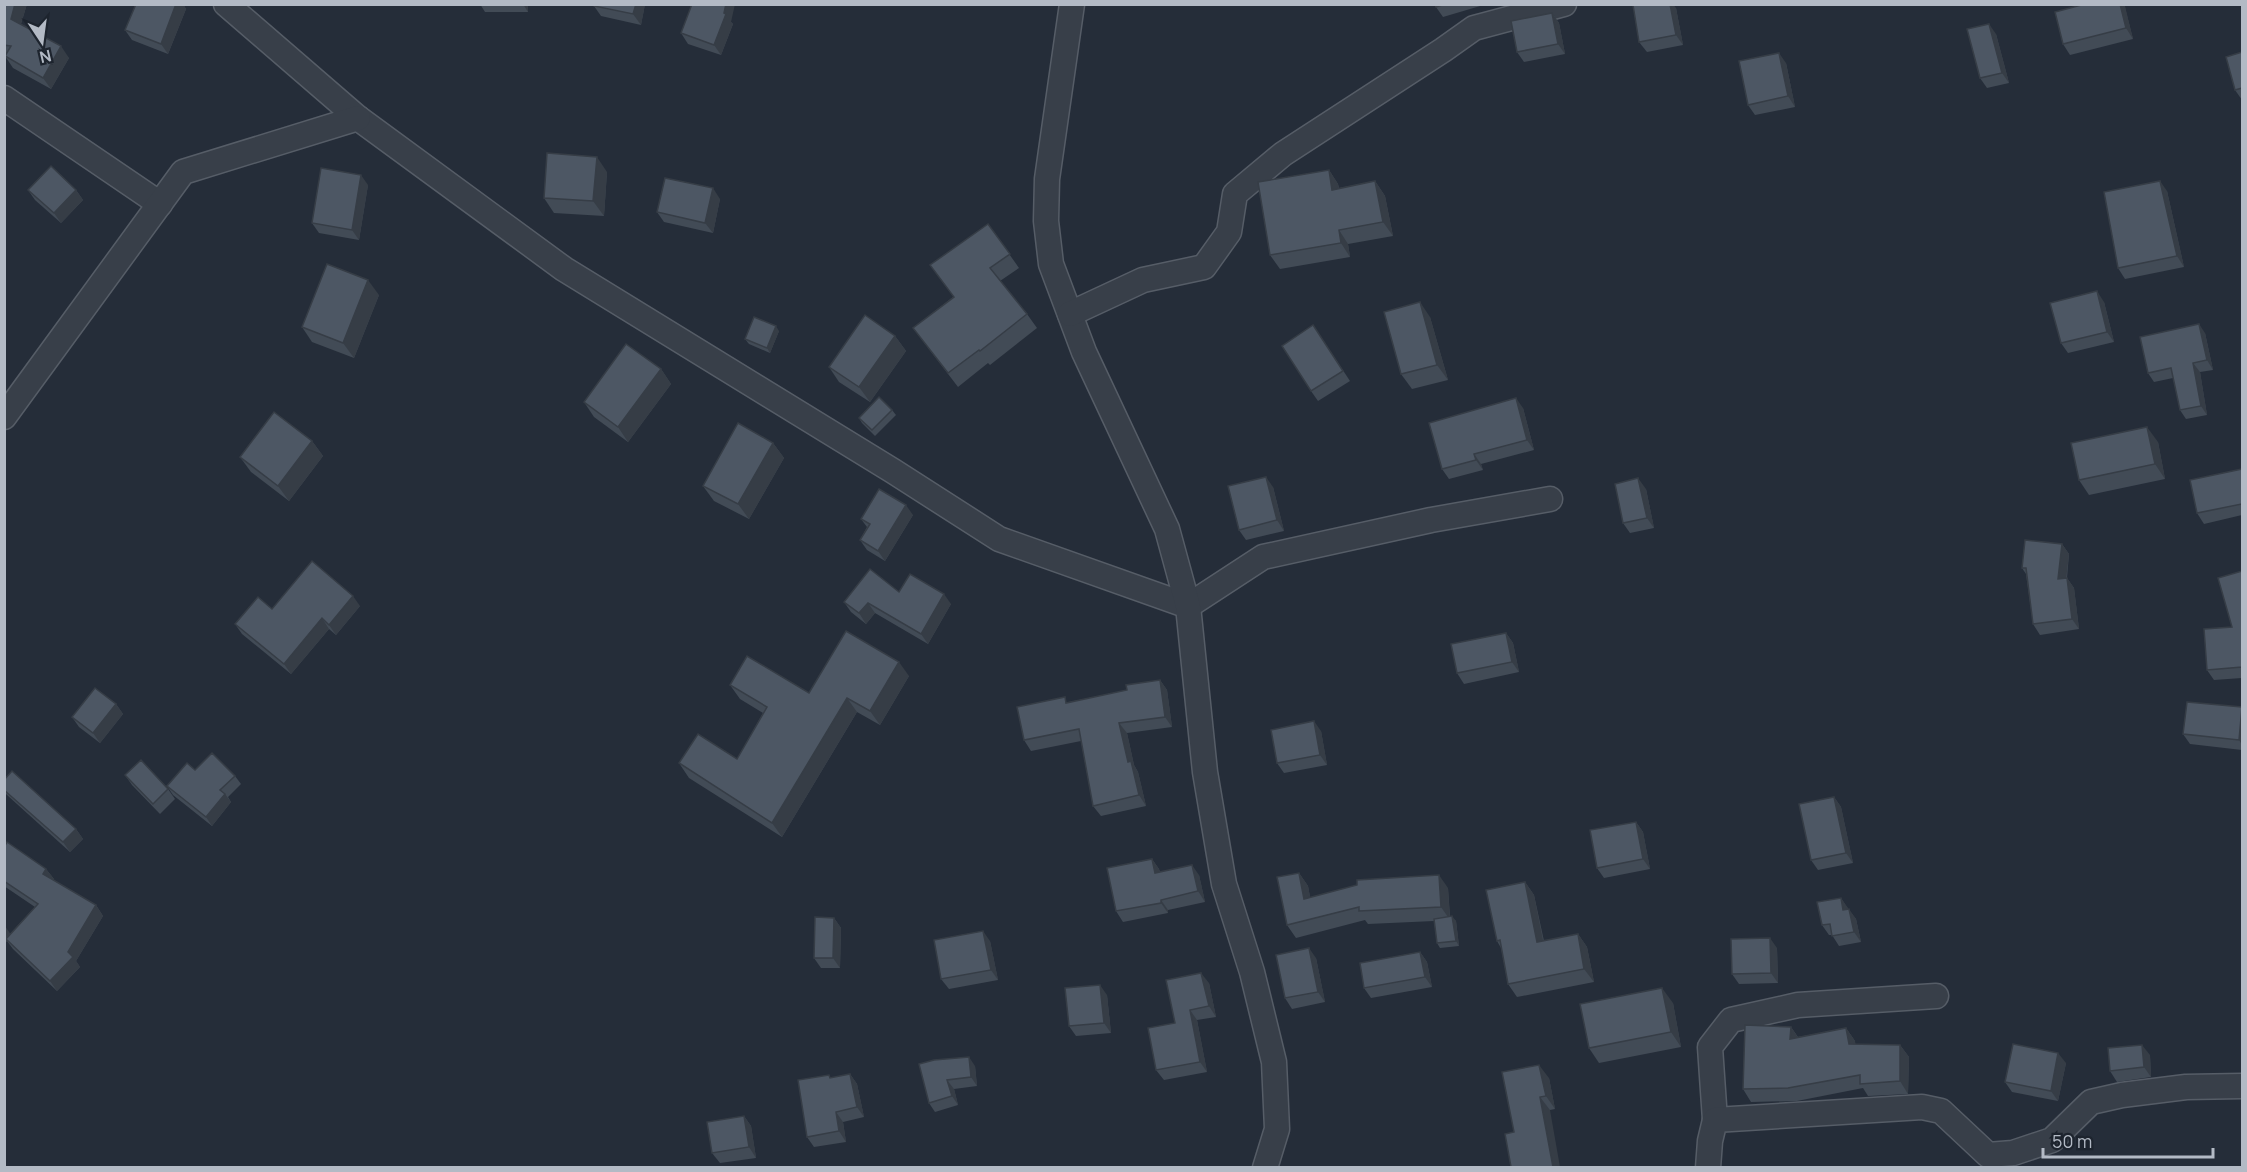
<svg xmlns="http://www.w3.org/2000/svg" width="2247" height="1172" font-family="Manrope,sans-serif">
  <rect width="100%" height="100%" fill="#252d39"/>
  <g fill="none" stroke-linecap="round" stroke-linejoin="round">
    <defs>
      <g id="street">
        <path d="M226,4L358,118L564,269L893,471L999,539L1188,606L1263,557L1431,520L1550,499"/>
        <path d="M1072,4L1047,179L1046,221L1051,264L1084,352L1167,529L1188,606L1205,772L1224,884L1252,972L1274,1062L1277,1129L1265,1168"/>
        <path d="M4,98L160,204"/>
        <path d="M1070,314L1143,280L1204,267L1229,232L1235,194L1283,154L1443,50L1474,28L1564,4"/>
        <path d="M4,417L183,172L358,118"/>
        <path d="M1715,1120L1710,1047L1731,1020L1798,1005L1936,996"/>
        <path d="M1708,1168L1710,1141L1715,1120L1922,1107L1941,1111L1988,1155L2013,1153L2052,1140L2091,1102L2122,1095L2186,1087L2242,1086"/>
      </g>
    </defs>
    <use href="#street" stroke="#565d67" stroke-width="27"/>
    <use href="#street" stroke="#383f49" stroke-width="24"/>
  </g>
  <g fill="#424b56">
    <path d="M4,4H27L21,24L69,58L51,89L13,68L5,56L6,54H4Z"/>
    <path d="M136,4H183L186,9L168,54L132,40L125,30Z"/>
    <path d="M480,4H528V12H485Z"/>
    <path d="M645,4L641,25L601,16L594,6Z"/>
    <path d="M1435,4H1487L1443,17L1436,7Z"/>
    <path d="M2085,4H2124L2133,39L2070,55L2063,44Z"/>
    <path d="M1676,8L1683,45L1647,52L1639,42Z"/>
    <path d="M1552,13L1559,23L1565,54L1524,62L1517,52Z"/>
    <path d="M731,22L733,24L721,55L688,44L681,33Z"/>
    <path d="M1996,34L2009,83L1987,88L1980,78Z"/>
    <path d="M2242,52V100L2235,90Z"/>
    <path d="M1786,63L1795,107L1755,115L1748,105Z"/>
    <path d="M1329,170L1338,184L1339,188L1375,181L1385,196L1393,236L1348,244L1350,257L1280,269L1270,255Z"/>
    <path d="M607,172L604,216L554,213L544,198Z"/>
    <path d="M368,185L359,240L319,233L312,223Z"/>
    <path d="M28,190H76L83,200L61,223L35,200Z"/>
    <path d="M2167,191L2184,267L2125,279L2118,268Z"/>
    <path d="M720,199L713,233L664,222L657,212Z"/>
    <path d="M988,224L1019,268L1000,281L1027,314L1037,328L990,365L988,363L958,387L913,328L953,297Z"/>
    <path d="M379,295L354,358L312,342L302,327Z"/>
    <path d="M2104,302L2114,342L2068,353L2061,343Z"/>
    <path d="M1430,317L1448,380L1412,389L1401,374Z"/>
    <path d="M1313,325L1350,381L1318,401L1311,391Z"/>
    <path d="M779,331L770,353L749,344L745,339Z"/>
    <path d="M2205,333L2213,370L2200,372L2207,415L2186,419L2180,410L2173,378L2154,382L2148,373Z"/>
    <path d="M895,336L906,351L870,402L839,382L829,367Z"/>
    <path d="M661,369L671,384L628,442L594,417L584,402Z"/>
    <path d="M1523,408L1534,450L1481,464L1483,470L1449,479L1442,469Z"/>
    <path d="M892,410L896,415L875,436L862,423L859,418Z"/>
    <path d="M312,441L323,456L289,501L251,472L240,457Z"/>
    <path d="M2158,442L2165,479L2089,495L2079,480Z"/>
    <path d="M773,443L784,458L749,519L714,501L703,486Z"/>
    <path d="M2242,469V515L2204,524L2197,513Z"/>
    <path d="M1273,487L1284,531L1246,540L1239,530Z"/>
    <path d="M1646,489L1654,528L1630,533L1623,523Z"/>
    <path d="M913,515L885,561L867,550L860,540L867,527L861,519Z"/>
    <path d="M2062,544L2069,554L2067,578L2074,588L2079,629L2040,635L2033,624L2026,574L2022,568Z"/>
    <path d="M2242,571V678L2214,680L2207,670L2232,627Z"/>
    <path d="M844,602L951,604L928,644L875,613L866,624L851,612Z"/>
    <path d="M360,606L336,635L329,629L291,674L242,634L235,624Z"/>
    <path d="M1506,633L1513,643L1519,672L1464,684L1457,673Z"/>
    <path d="M909,676L880,725L857,712L782,837L689,778L679,763L737,759L763,713L740,699L730,685L809,693Z"/>
    <path d="M1160,680L1167,690L1172,727L1127,733L1134,765L1138,772L1146,806L1101,816L1093,806L1081,741L1031,751L1024,740L1069,702L1127,690Z"/>
    <path d="M116,704L123,714L100,743L79,727L72,717Z"/>
    <path d="M2242,707V750L2190,744L2183,734Z"/>
    <path d="M1321,731L1327,765L1284,773L1277,763Z"/>
    <path d="M195,770L235,776L241,784L228,797L231,802L212,826L173,795L167,786Z"/>
    <path d="M125,775L168,789L175,799L160,814L132,785Z"/>
    <path d="M4,780L76,829L83,839L70,852L7,795L4,792Z"/>
    <path d="M1834,797L1841,807L1853,863L1818,870L1811,860Z"/>
    <path d="M1636,822L1643,832L1650,869L1604,878L1597,868Z"/>
    <path d="M4,847L46,869L54,879L53,880L96,905L103,916L76,961L80,967L57,991L13,949L7,941L4,944V926L10,934L35,907L4,886Z"/>
    <path d="M1152,859L1159,869L1160,872L1199,875L1205,902L1168,910V913L1123,922L1116,911Z"/>
    <path d="M1299,873L1308,886L1310,897L1448,888L1450,916L1456,921L1459,946L1440,948L1437,943L1434,921L1368,924L1365,920L1296,938L1287,925Z"/>
    <path d="M1525,882L1534,895L1544,941L1578,934L1587,947L1594,982L1517,997L1508,984L1501,948L1497,941Z"/>
    <path d="M1841,898L1848,909L1856,919L1861,942L1839,946L1832,935H1829L1822,925Z"/>
    <path d="M834,918L841,928L840,968H821L814,958Z"/>
    <path d="M990,941L998,980L949,989L941,979Z"/>
    <path d="M1777,948L1778,983L1739,984L1732,974Z"/>
    <path d="M1420,952L1427,962L1432,987L1371,998L1364,988Z"/>
    <path d="M1316,958L1325,1002L1292,1009L1285,998Z"/>
    <path d="M1209,983L1216,1017L1197,1020L1207,1072L1164,1080L1156,1070L1175,1023Z"/>
    <path d="M1107,995L1111,1033L1076,1036L1069,1026Z"/>
    <path d="M1673,1003L1681,1047L1599,1063L1589,1048Z"/>
    <path d="M1791,1027L1798,1037L1846,1028L1855,1041V1044L1900,1045L1909,1057L1908,1094L1868,1096L1863,1088L1797,1101L1751,1102L1743,1089Z"/>
    <path d="M2150,1055L2151,1077L2117,1082L2110,1071Z"/>
    <path d="M2066,1063L2058,1101L2012,1092L2005,1082Z"/>
    <path d="M919,1064L975,1066L977,1086L954,1089L958,1105L935,1112L929,1103Z"/>
    <path d="M850,1074L857,1084L864,1117L843,1122L846,1142L814,1147L807,1137L832,1078Z"/>
    <path d="M1549,1078L1555,1109L1550,1110L1514,1132Z"/>
    <path d="M744,1116L751,1126L756,1158L720,1163L712,1153Z"/>
  </g>
  <g fill="#363d46">
    <path d="M15,4H27L19,30L11,19Z"/>
    <path d="M176,4H183L186,9L168,54L161,44Z"/>
    <path d="M523,4H528V12Z"/>
    <path d="M636,4H645L641,25L633,14Z"/>
    <path d="M726,4H735L731,22L733,24L721,55L714,45Z"/>
    <path d="M1670,4H1673L1676,8L1683,45L1676,35Z"/>
    <path d="M2120,4H2124L2125,6L2133,39L2126,28Z"/>
    <path d="M1552,13L1559,23L1565,54L1558,44Z"/>
    <path d="M1989,24L1996,34L2009,83L2002,73Z"/>
    <path d="M61,46L69,58L51,89L43,78Z"/>
    <path d="M1779,53L1786,63L1795,107L1788,96Z"/>
    <path d="M597,157L607,172L604,216L593,201Z"/>
    <path d="M1329,170L1338,184L1342,204L1332,190Z"/>
    <path d="M361,175L368,185L359,240L352,230Z"/>
    <path d="M1375,181L1385,196L1393,236L1383,222Z"/>
    <path d="M2160,181L2167,191L2184,267L2177,256Z"/>
    <path d="M713,188L720,199L713,233L705,223Z"/>
    <path d="M76,190L83,200L61,223L54,213Z"/>
    <path d="M1339,230L1348,244L1350,257L1341,243Z"/>
    <path d="M368,280L379,295L354,358L343,343Z"/>
    <path d="M2097,291L2104,302L2114,342L2107,332Z"/>
    <path d="M1420,302L1430,317L1448,380L1437,365Z"/>
    <path d="M2199,324L2205,333L2213,370L2207,360Z"/>
    <path d="M776,326L779,331L770,353L767,348Z"/>
    <path d="M895,336L906,351L870,402L859,387Z"/>
    <path d="M2193,363L2200,372L2207,415L2201,406Z"/>
    <path d="M661,369L671,384L628,442L618,427Z"/>
    <path d="M1516,398L1523,408L1534,450L1527,440Z"/>
    <path d="M2147,427L2158,442L2165,479L2155,464Z"/>
    <path d="M312,441L323,456L289,501L278,486Z"/>
    <path d="M773,443L784,458L749,519L738,504Z"/>
    <path d="M1474,454L1481,464L1483,470L1476,460Z"/>
    <path d="M1266,477L1273,487L1284,531L1277,520Z"/>
    <path d="M1638,478L1646,489L1654,528L1647,518Z"/>
    <path d="M906,505L913,515L885,561L878,551Z"/>
    <path d="M2062,544L2069,554L2065,589L2058,579Z"/>
    <path d="M2067,578L2074,588L2079,629L2072,619Z"/>
    <path d="M944,594L951,604L928,644L921,634Z"/>
    <path d="M353,596L360,606L336,635L329,625Z"/>
    <path d="M868,603L875,613L866,624L859,613Z"/>
    <path d="M322,618L329,629L291,674L284,664Z"/>
    <path d="M1506,633L1513,643L1519,672L1512,662Z"/>
    <path d="M899,662L909,676L880,725L870,711Z"/>
    <path d="M1160,680L1167,690L1172,727L1165,717Z"/>
    <path d="M847,698L857,712L782,837L772,823Z"/>
    <path d="M116,704L123,714L100,743L93,733Z"/>
    <path d="M2242,707V745L2239,740Z"/>
    <path d="M1314,721L1321,731L1327,765L1320,755Z"/>
    <path d="M1119,723L1127,733L1134,765L1138,772L1146,806L1139,795L1128,762Z"/>
    <path d="M225,794L231,802L212,826L206,817Z"/>
    <path d="M1834,797L1841,807L1853,863L1846,853Z"/>
    <path d="M1636,822L1643,832L1650,869L1643,859Z"/>
    <path d="M76,829L83,839L70,852L63,842Z"/>
    <path d="M1152,859L1159,869L1162,883L1155,873Z"/>
    <path d="M1192,865L1199,875L1205,902L1198,891Z"/>
    <path d="M46,869L54,879L50,884L43,874Z"/>
    <path d="M1299,873L1308,886L1313,912L1304,899Z"/>
    <path d="M1439,875L1448,888L1450,920L1441,907Z"/>
    <path d="M1525,882L1534,895L1546,955L1537,942Z"/>
    <path d="M1841,898L1848,908L1851,920L1843,910Z"/>
    <path d="M1161,900L1168,910V913L1161,903Z"/>
    <path d="M96,905L103,916L76,961L80,967L57,991L50,981Z"/>
    <path d="M1849,909L1856,919L1861,942L1854,932Z"/>
    <path d="M1452,916L1456,921L1459,946L1456,941Z"/>
    <path d="M834,918L841,928L840,968L833,958Z"/>
    <path d="M5,926L11,935L4,944V927Z"/>
    <path d="M983,931L990,941L998,980L991,970Z"/>
    <path d="M1578,934L1587,947L1594,982L1584,969Z"/>
    <path d="M1770,938L1777,948L1778,983L1771,973Z"/>
    <path d="M1309,948L1316,958L1325,1002L1318,992Z"/>
    <path d="M1420,952L1427,962L1432,987L1425,977Z"/>
    <path d="M1201,973L1209,983L1216,1017L1209,1006Z"/>
    <path d="M1100,985L1107,995L1111,1033L1104,1023Z"/>
    <path d="M1662,988L1673,1003L1681,1047L1671,1032Z"/>
    <path d="M1190,1010L1197,1020L1207,1072L1200,1062Z"/>
    <path d="M1791,1027L1799,1039H1790Z"/>
    <path d="M1846,1028L1855,1041L1858,1056L1849,1044Z"/>
    <path d="M1900,1045L1909,1057L1908,1094L1900,1081Z"/>
    <path d="M2142,1045L2150,1055L2151,1077L2144,1067Z"/>
    <path d="M2058,1053L2066,1063L2058,1101L2051,1091Z"/>
    <path d="M969,1057L975,1066L977,1086L971,1077Z"/>
    <path d="M1539,1065L1549,1078L1555,1109L1546,1096Z"/>
    <path d="M850,1074L857,1084L864,1117L857,1107Z"/>
    <path d="M947,1080L954,1089L958,1105L952,1096Z"/>
    <path d="M1540,1097L1550,1110L1560,1167H1553Z"/>
    <path d="M836,1112L843,1122L846,1142L839,1131Z"/>
    <path d="M744,1116L751,1126L756,1158L749,1147Z"/>
  </g>
  <g fill="#4d5764" stroke="#363d46" stroke-width="1.5">
    <path d="M4,4H15L11,19L61,46L43,78L5,56L11,46L4,45Z"/>
    <path d="M136,4H176L161,44L125,30Z"/>
    <path d="M594,4H636L633,14L594,6Z"/>
    <path d="M692,4H726L724,13L726,14L714,45L681,33Z"/>
    <path d="M1435,4H1445L1436,7Z"/>
    <path d="M1635,4H1670L1676,35L1639,42L1633,5Z"/>
    <path d="M2085,4H2120L2126,28L2063,44L2055,12Z"/>
    <path d="M1552,13L1558,44L1517,52L1511,21Z"/>
    <path d="M1989,24L2002,73L1980,78L1967,29Z"/>
    <path d="M2242,52V88L2235,90L2226,57Z"/>
    <path d="M1779,53L1788,96L1748,105L1739,61Z"/>
    <path d="M547,153L597,157L593,201L544,198Z"/>
    <path d="M51,166L76,190L54,213L28,190Z"/>
    <path d="M321,168L361,175L352,230L312,223Z"/>
    <path d="M1329,170L1332,190L1375,181L1383,222L1339,230L1341,243L1270,255L1258,182Z"/>
    <path d="M665,178L713,188L705,223L657,212Z"/>
    <path d="M2160,181L2177,256L2118,268L2104,192Z"/>
    <path d="M988,224L1010,254L990,268L1027,314L980,351L979,350L948,373L913,328L954,297L930,265Z"/>
    <path d="M327,264L368,280L343,343L302,327Z"/>
    <path d="M2097,291L2107,332L2061,343L2050,303Z"/>
    <path d="M1420,302L1437,365L1401,374L1384,312Z"/>
    <path d="M865,315L895,336L859,387L829,367Z"/>
    <path d="M754,317L776,326L767,348L745,339Z"/>
    <path d="M2199,324L2207,360L2193,363L2201,406L2180,410L2171,368L2148,373L2140,337Z"/>
    <path d="M1313,325L1343,371L1311,391L1282,346Z"/>
    <path d="M626,344L661,369L618,427L584,402Z"/>
    <path d="M879,397L892,410L872,430L859,418Z"/>
    <path d="M1516,398L1527,440L1474,454L1476,460L1442,469L1429,423Z"/>
    <path d="M274,412L312,441L278,486L240,457Z"/>
    <path d="M738,423L773,443L738,504L703,486Z"/>
    <path d="M2147,427L2155,464L2079,480L2071,443Z"/>
    <path d="M2242,469V504L2197,513L2190,480Z"/>
    <path d="M1266,477L1277,520L1239,530L1228,486Z"/>
    <path d="M1638,478L1647,518L1623,523L1615,484Z"/>
    <path d="M879,489L906,505L878,551L860,540L870,524L861,519Z"/>
    <path d="M2025,540L2062,544L2058,579L2067,578L2072,619L2033,624L2026,568H2022Z"/>
    <path d="M312,561L353,596L329,625L322,618L284,664L235,624L258,597L272,609Z"/>
    <path d="M870,569L899,592L910,574L944,594L921,634L868,603L859,613L844,602Z"/>
    <path d="M2242,571V667L2207,670L2204,629L2232,627L2218,578Z"/>
    <path d="M846,631L899,662L870,711L847,698L772,823L679,763L698,734L737,759L767,707L730,685L747,656L809,693Z"/>
    <path d="M1506,633L1512,662L1457,673L1451,644Z"/>
    <path d="M1160,680L1165,717L1119,723L1128,762L1131,761L1139,795L1093,806L1079,729L1024,740L1017,707L1065,697L1066,703L1127,690L1126,685Z"/>
    <path d="M95,688L116,704L93,733L72,717Z"/>
    <path d="M2187,702L2242,707L2239,740L2183,734Z"/>
    <path d="M1314,721L1320,755L1277,763L1271,730Z"/>
    <path d="M212,753L235,776L220,790L225,794L206,817L167,786L187,763L195,770Z"/>
    <path d="M141,760L168,789L153,804L125,775Z"/>
    <path d="M12,771L76,829L63,842L4,790V780Z"/>
    <path d="M1834,797L1846,853L1811,860L1799,804Z"/>
    <path d="M1636,822L1643,859L1597,868L1590,830Z"/>
    <path d="M7,842L46,869L43,874L96,905L68,952L73,957L50,981L6,939L38,904L4,881V847Z"/>
    <path d="M1152,859L1155,873L1192,865L1198,891L1161,900V903L1116,911L1107,868Z"/>
    <path d="M1299,873L1304,899L1357,885V880L1439,875L1441,907L1359,911V907L1287,925L1277,877Z"/>
    <path d="M1525,882L1537,942L1578,934L1584,969L1508,984L1500,940L1497,941L1486,890Z"/>
    <path d="M1841,898L1843,910L1849,909L1854,932L1832,936L1830,924L1822,925L1817,902Z"/>
    <path d="M1452,916L1456,941L1437,943L1434,919Z"/>
    <path d="M815,917L834,918L833,958H814Z"/>
    <path d="M983,931L991,970L941,979L934,940Z"/>
    <path d="M1770,938L1771,973L1732,974L1731,939Z"/>
    <path d="M1309,948L1318,992L1285,998L1276,955Z"/>
    <path d="M1420,952L1425,977L1364,988L1360,963Z"/>
    <path d="M1201,973L1209,1006L1190,1010L1200,1062L1156,1070L1148,1028L1175,1023L1166,980Z"/>
    <path d="M1100,985L1104,1023L1069,1026L1065,988Z"/>
    <path d="M1662,988L1671,1032L1589,1048L1580,1004Z"/>
    <path d="M1745,1025L1791,1027L1790,1039L1846,1028L1849,1044L1900,1045V1081L1860,1084V1075L1788,1088L1743,1089Z"/>
    <path d="M2013,1044L2058,1053L2051,1091L2005,1082Z"/>
    <path d="M2142,1045L2144,1067L2110,1071L2108,1048Z"/>
    <path d="M969,1057L971,1077L947,1080L952,1096L929,1103L919,1064L934,1060Z"/>
    <path d="M1539,1065L1546,1096L1540,1097L1553,1167H1511L1505,1134L1514,1132L1502,1072Z"/>
    <path d="M850,1074L857,1107L836,1112L839,1131L807,1137L798,1080L829,1075L830,1078Z"/>
    <path d="M744,1116L749,1147L712,1153L707,1122Z"/>
  </g>
  <rect width="2247" height="1172" fill="none" stroke="#b3bac5" stroke-width="12"/>
  <g transform="translate(42 42) rotate(167)" stroke="#1d242e" stroke-width="4.5" paint-order="stroke">
  <path d="M0-4.5L10 22L0 15L-10 22Z" fill="#b3bac5"/>
  <text y="-9" font-size="16" font-weight="bold" text-anchor="middle" fill="#b3bac5">N</text>
  </g>
  <path d="M2043 1148v9h170v-9" fill="none" stroke="#b3bac5" stroke-width="3"/>
  <text x="2052" y="1148" font-size="18" fill="#b3bac5" stroke="#1d242e" stroke-width="4.5" paint-order="stroke">50 m</text>
</svg>
